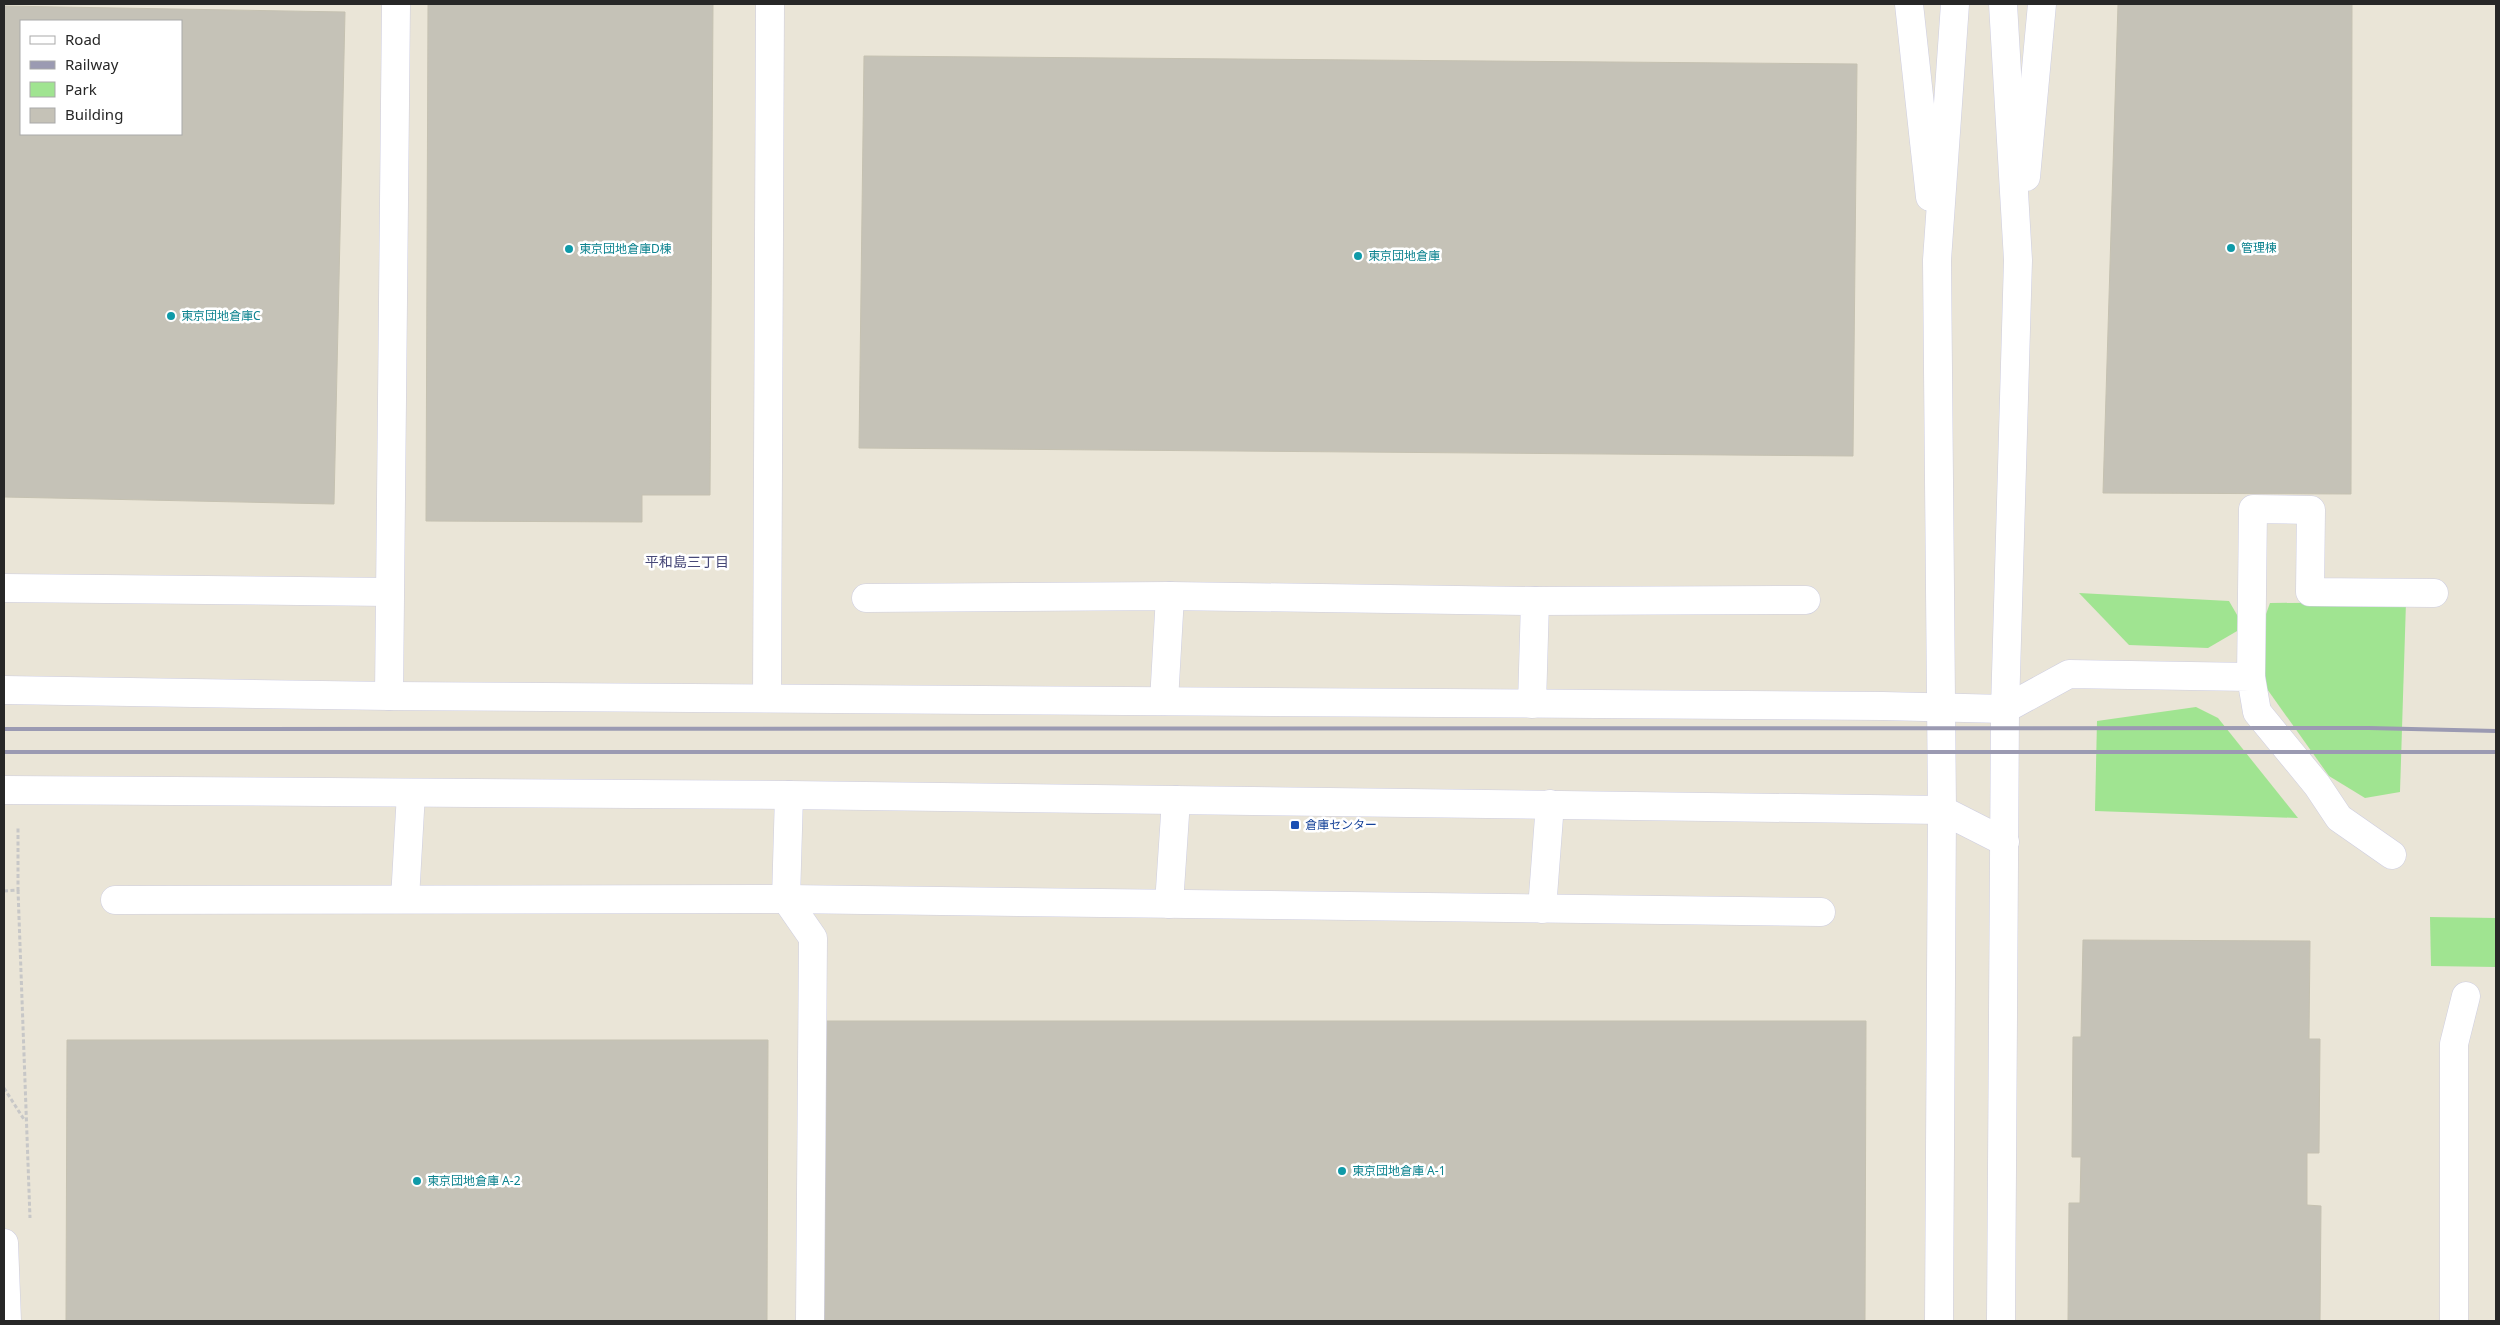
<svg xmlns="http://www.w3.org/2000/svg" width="2500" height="1325" font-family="'Noto Sans','Noto Sans JP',sans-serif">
  <rect width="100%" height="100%" fill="#eae5d7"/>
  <g fill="#a0e491">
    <path d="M2079,593L2229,601L2244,627L2208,648L2129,645Z"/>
    <path d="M2406,602L2400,792L2365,798L2329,776L2255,672L2257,639L2270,603Z"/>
    <path d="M2196,707L2218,718L2298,818L2095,811L2097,721Z"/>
    <path d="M2430,917L2496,918V967L2431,966Z"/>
  </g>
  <g fill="#c5c2b7" stroke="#c5c1b1" fill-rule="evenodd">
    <path d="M428,4H713L710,495H642V522L426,521Z"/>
    <path d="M2118,4H2352L2351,494L2103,493Z"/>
    <path d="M4,6L345,12L334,504L4,497ZM21,21H181V134H21Z"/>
    <path d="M864,56L1857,64L1853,456L859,448Z"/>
    <path d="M2083,940L2310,941L2309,1039H2320L2319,1153H2307V1205L2321,1206L2320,1321H2068L2069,1203H2080L2081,1157H2072L2073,1037H2081Z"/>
    <path d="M819,1021H1866L1865,1321H819Z"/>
    <path d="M67,1040H768L767,1321H66Z"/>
  </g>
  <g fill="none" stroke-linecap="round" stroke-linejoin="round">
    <defs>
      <g id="minor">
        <path d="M1909,4L1930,197"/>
        <path d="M2026,177L2042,4"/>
        <path d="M4,588L389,592"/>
        <path d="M1170,596L1535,601L1532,704"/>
        <path d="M866,598L1170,596L1164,701"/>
        <path d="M1535,601L1806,600"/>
        <path d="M2251,677L2253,509L2311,510L2310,592L2434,593"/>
        <path d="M4,690L389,696L1883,706L2005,709L2069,674L2251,677L2257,712L2317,785L2339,818L2392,855"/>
        <path d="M389,696L396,4"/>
        <path d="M767,698L770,4"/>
        <path d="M4,790L789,795L1942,810L2005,842"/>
        <path d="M405,899L411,793"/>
        <path d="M786,899L1821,912"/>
        <path d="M786,899L813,938L810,1321"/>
        <path d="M115,900L786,899L789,795"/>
        <path d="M1169,904L1176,800"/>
        <path d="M1542,909L1550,804"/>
        <path d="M4,1243L7,1321"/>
        <path d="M1939,1321L1942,810L1937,260L1955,4"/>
        <path d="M2001,1321L2005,709L2018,260L2003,4"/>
        <path d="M2454,1321V1044L2466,996"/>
      </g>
    </defs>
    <use href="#minor" stroke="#cdcde1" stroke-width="29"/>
    <g stroke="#c7c7c7" stroke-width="3" stroke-dasharray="4 2.5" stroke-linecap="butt">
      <path d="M18,890L30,1218"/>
      <path d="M4,891L18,890V827"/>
      <path d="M4,1088L25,1121"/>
    </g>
    <use href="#minor" stroke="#fff" stroke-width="28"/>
    <g stroke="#9b9ab2" stroke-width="4">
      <path d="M4,729L2369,728L2496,731"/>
      <path d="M4,752H2496"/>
    </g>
  </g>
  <g fill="#0f9aa8" stroke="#fff" stroke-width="2">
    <circle cx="2231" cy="248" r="5"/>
    <circle cx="569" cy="249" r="5"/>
    <circle cx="1358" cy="256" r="5"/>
    <circle cx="171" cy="316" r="5"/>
    <circle cx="1342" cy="1171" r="5"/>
    <circle cx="417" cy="1181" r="5"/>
  </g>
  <rect fill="#1a4fb4" stroke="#fff" stroke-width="2" x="1290" y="820" width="10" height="10" rx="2.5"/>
  <g text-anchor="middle" stroke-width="5" stroke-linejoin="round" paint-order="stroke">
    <g font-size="12" fill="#0d838f" stroke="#fff" text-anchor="start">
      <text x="2241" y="252">管理棟</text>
      <text x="579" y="253">東京団地倉庫D棟</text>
      <text x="1368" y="260">東京団地倉庫</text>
      <text x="181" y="320">東京団地倉庫C</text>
      <text x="1352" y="1175">東京団地倉庫 A-1</text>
      <text x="427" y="1185">東京団地倉庫 A-2</text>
    </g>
    <g font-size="12" fill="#164399" stroke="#fff" text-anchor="start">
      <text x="1305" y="829">倉庫センター</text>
    </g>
    <g font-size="14" fill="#474878" stroke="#fff">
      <text x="687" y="567">平和島三丁目</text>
    </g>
  </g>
  <rect width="2500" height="1325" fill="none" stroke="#272727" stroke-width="10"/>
  <rect x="20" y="20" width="162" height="115" fill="#ffffff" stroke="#a9a9a9"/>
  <rect x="30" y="36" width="25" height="8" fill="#ffffff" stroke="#a9a9a9"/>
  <text x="65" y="45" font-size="15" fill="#272727">Road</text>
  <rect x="30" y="61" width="25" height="8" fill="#9b9ab2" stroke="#a9a9a9"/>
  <text x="65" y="70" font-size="15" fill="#272727">Railway</text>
  <rect x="30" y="82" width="25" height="15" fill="#a0e491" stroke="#a9a9a9"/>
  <text x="65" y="95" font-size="15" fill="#272727">Park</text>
  <rect x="30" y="108" width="25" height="15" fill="#c5c2b7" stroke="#a9a9a9"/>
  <text x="65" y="120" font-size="15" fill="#272727">Building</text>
</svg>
